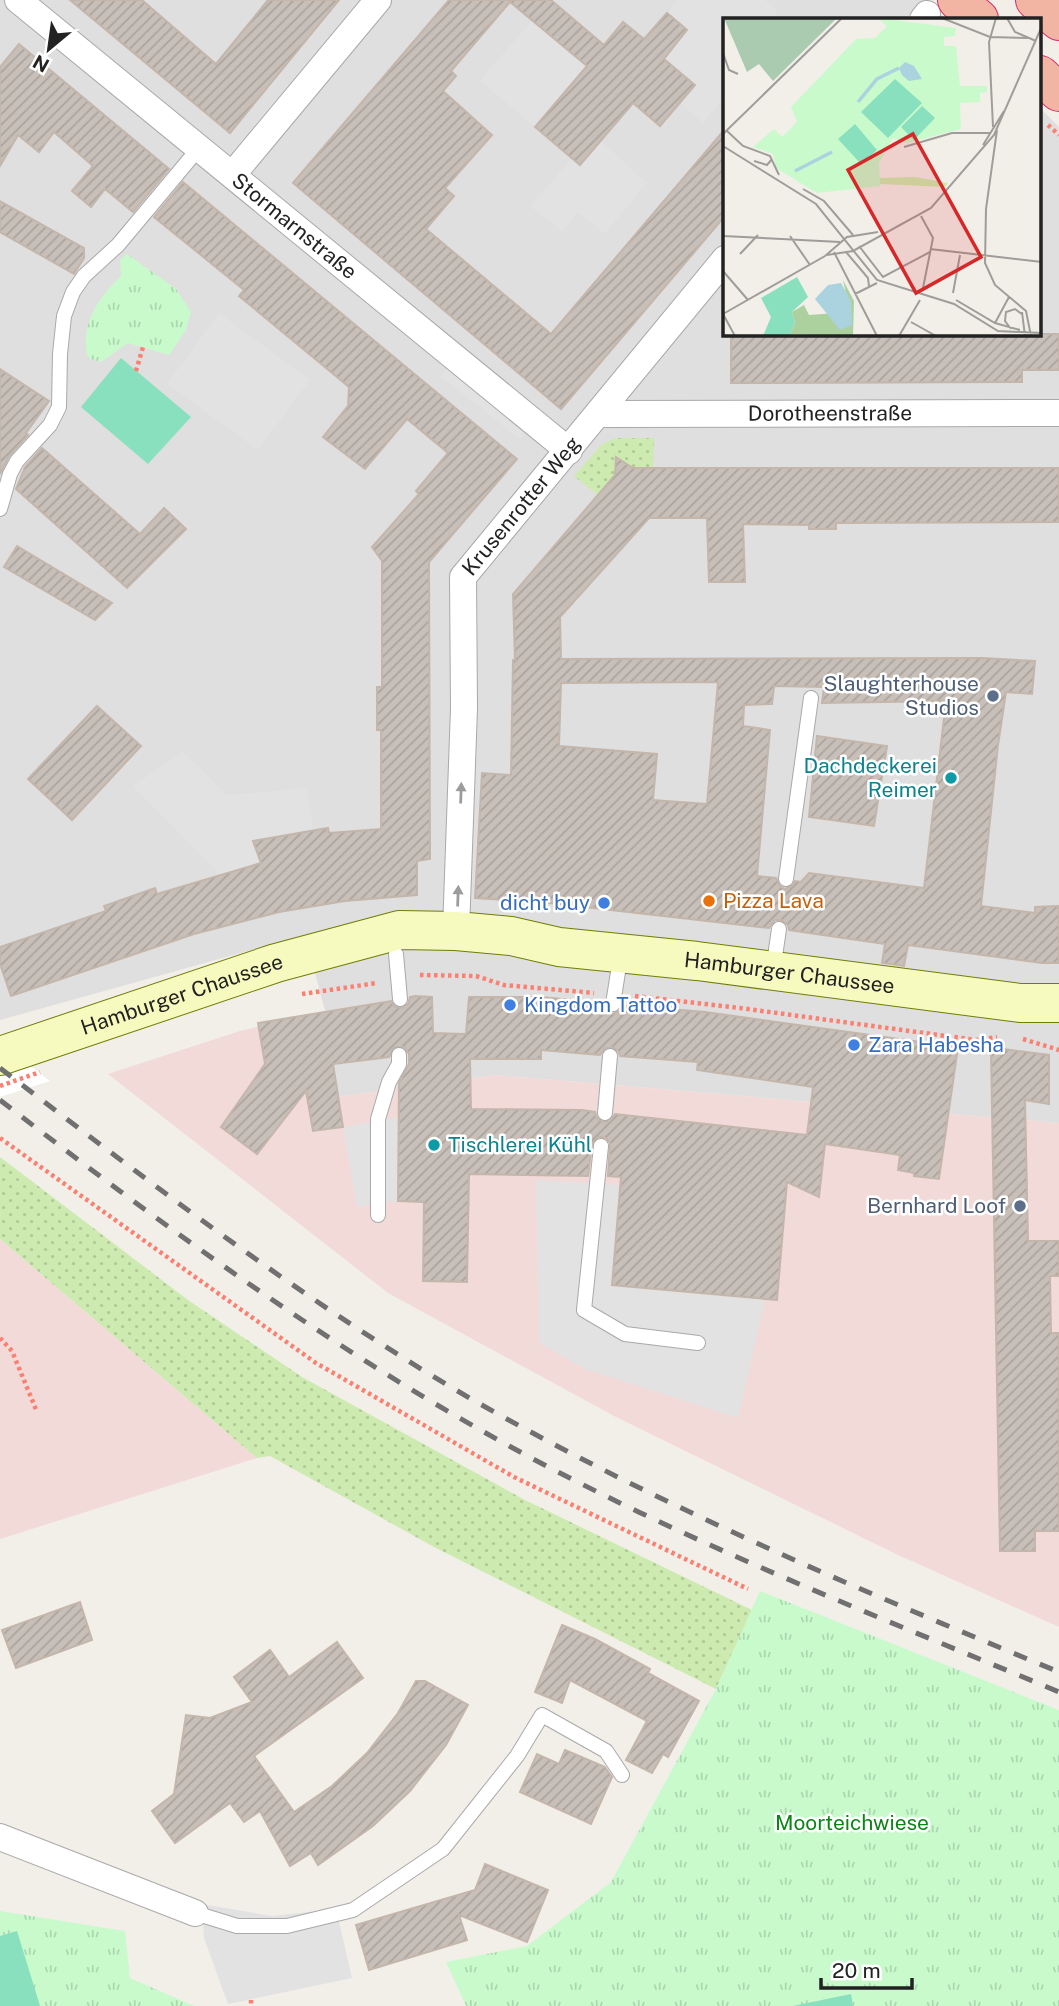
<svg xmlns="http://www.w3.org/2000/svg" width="1059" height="2006" font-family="'Public Sans',sans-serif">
  <defs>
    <pattern id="grass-dots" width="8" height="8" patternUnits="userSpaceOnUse" patternTransform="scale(1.75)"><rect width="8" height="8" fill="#cdebb0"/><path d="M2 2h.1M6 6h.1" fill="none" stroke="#b0c997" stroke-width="1.8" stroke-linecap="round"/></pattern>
    <pattern id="park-tufts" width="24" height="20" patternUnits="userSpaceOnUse" patternTransform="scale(1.75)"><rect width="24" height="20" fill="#c8facc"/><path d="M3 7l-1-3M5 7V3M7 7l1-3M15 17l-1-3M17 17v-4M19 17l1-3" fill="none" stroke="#acd6af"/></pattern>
    <pattern id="building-hatch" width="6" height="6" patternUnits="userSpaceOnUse" patternTransform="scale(1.75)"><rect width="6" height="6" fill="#c7bfb8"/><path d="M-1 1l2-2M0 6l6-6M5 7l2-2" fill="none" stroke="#aba49e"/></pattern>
  </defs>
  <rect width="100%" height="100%" fill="#f2efe9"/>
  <path fill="#e0dfdf" d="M0,0H925L946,19H725V334H1040V108L1059,127V1123L496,1075L338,1097L325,1011L305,935L0,1020Z"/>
  <g fill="#f2dad9">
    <path d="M325,1011L338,1097L496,1075L1059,1123V1627L896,1554L614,1416L388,1293L108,1074L240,1031Z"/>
    <path d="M0,1239L257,1458L0,1539Z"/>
  </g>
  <g fill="url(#grass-dots)">
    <path d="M616,438H654L653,468H633L627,464L598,495L574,476L602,444Z"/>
    <path d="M0,1157L188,1300L302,1377L523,1499L752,1610L716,1689L434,1547L270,1456L257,1458L0,1239Z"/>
  </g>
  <g fill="url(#park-tufts)">
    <path d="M127,254L176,289L191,312L186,330L169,355L128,343L101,362L88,358C79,325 99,297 121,276L120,260Z"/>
    <path d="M760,1591L1059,1710V2006H466L446,1962L527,1946L611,1882L716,1689Z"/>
    <path d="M0,1911L125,1931L130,1978L194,2006H0Z"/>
  </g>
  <g fill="#88e0be">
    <path d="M121,358L191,417L148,464L81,407Z"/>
    <path d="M17,1931L40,2006H0V1936Z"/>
    <path d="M851,1994L853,2006H793Z"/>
  </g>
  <g fill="#e2e2e2">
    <path d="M678,0H765L778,11L771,19H725V96L703,123L680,103L695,85L664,59L687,31L667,13Z"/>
    <path d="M532,20L587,66L535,127L480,81Z"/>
    <path d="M601,141L647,183L605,234L578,213L562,232L530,206L572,158L581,165Z"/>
    <path d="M219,313L310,380L258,450L167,384Z"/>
    <path d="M446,369L526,431L520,439L440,376Z"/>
    <path d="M183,752L227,795L307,788L313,830L254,841L261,863L220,875L133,786Z"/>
    <path d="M399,1117L398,1201L357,1207L343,1127Z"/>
    <path d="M536,1180L621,1185L765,1299L738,1418L585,1369L539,1343Z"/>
    <path d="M202,1904L272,1916L336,1909L352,1978L228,2004L204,1938Z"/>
  </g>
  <path fill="#fff" d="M0,1043L11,1051L50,1081L0,1097Z"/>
  <g fill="url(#building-hatch)" stroke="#c4b6ab" stroke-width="2" fill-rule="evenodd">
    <path d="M70,0H142L216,64L268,0H339L230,133Z"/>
    <path d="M449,0H551L604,45L623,22L644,39L667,13L687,30L664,59L695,85L660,126L633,103L580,165L535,127L587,66L510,2L451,71L456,76L443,91L492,135L445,188L454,196L426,229L551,334L725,129V216L561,409L293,183Z"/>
    <path d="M19,44L169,169L133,212L105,189L91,207L72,191L93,166L54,132L39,152L18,135L0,166V67Z"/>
    <path d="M183,182L517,459L429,562L430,859L417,861V895L345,901L279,912L194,934L11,996L0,964V947L106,911L104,906L155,888L157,894L261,863L253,841L328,828L329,833L381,829V730H377V687H382V561L372,547L419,494L416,491L448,453L407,419L365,469L323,437L348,406L349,387L239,296L244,290L154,217Z"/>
    <path d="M0,201L84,248V258L74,274L0,232Z"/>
    <path d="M738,334H1059V370H1022V382L731,383V335Z"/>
    <path d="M0,369L49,401L26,433L28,435L9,456L0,474Z"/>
    <path d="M42,448L140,534L164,508L186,529L127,588L16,489L25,467Z"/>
    <path d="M616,457L633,468H1059V522L836,523V529H809V525L743,524L745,582H709L707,518H649L560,617L561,659L983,658L1035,661L1032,694L1006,692L998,745L981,906L1035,913V907L1059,906V963H1042L908,945L904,966L882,963L885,944L789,930L788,925L781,920H775L769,928L549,903L475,898L482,773L511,775L513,660H515L513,594L615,475ZM718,682L707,804L653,800L657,754L559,746L561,683ZM774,686L824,687L822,703L946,701L924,888L809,873L801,882L795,881L793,885L785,889L780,886L776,878L757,876L770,730L743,726L744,705L772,704Z"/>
    <path d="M17,546L112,603L95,620L4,567Z"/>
    <path d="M97,706L141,746L72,820L28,779Z"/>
    <path d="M817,736L887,746L874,826L809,817Z"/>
    <path d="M415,996L432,997L433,1033L466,1034L469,997H541L603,1003L606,1011L612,1014L620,1011L623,1005L705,1012L958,1047L939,1179L914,1176V1173L898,1170L900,1155L825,1144L819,1197L787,1182L777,1300L612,1285L621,1177L608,1176L610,1143L606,1138L598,1137L592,1144L588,1176L469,1174L467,1282L423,1281L424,1202L398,1201L399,1083L409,1064V1054L404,1047H394L389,1057L333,1064L343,1127L313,1131L306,1091L257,1154L221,1127L265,1064L258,1023L391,1001L395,1007L402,1008L408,1004L410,997ZM612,1047L618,1051L620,1056L698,1062L697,1070L813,1087L807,1135L615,1114L610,1121L603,1122L597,1118L595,1112L582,1110L471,1109L470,1059H541V1050L600,1055L605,1048Z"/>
    <path d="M996,1048L1049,1055V1104L1025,1100L1028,1241H1059V1276H1050L1051,1333H1059V1531H1035V1551H1000L991,1052L997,1053Z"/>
    <path d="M80,1602L92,1640L16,1668L2,1630Z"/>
    <path d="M562,1625L595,1639L650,1669L648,1673L699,1701L668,1757L663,1754L652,1773L626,1760L647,1721L570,1680L562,1703L535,1692Z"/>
    <path d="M337,1642L363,1678L254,1756L294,1812L332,1786L367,1753L398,1713L416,1681H425L468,1705L446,1745L410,1791L373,1826L318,1865L311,1853L290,1866L260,1811L244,1822L230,1803L175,1843L152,1811L174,1794L186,1715L210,1718L252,1702L234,1677L270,1650L289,1677Z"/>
    <path d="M565,1750L605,1767L612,1777L591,1824L520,1792L537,1754L559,1764Z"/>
    <path d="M485,1864L548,1890L527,1942L459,1915L467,1940L369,1970L356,1925L475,1890Z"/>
  </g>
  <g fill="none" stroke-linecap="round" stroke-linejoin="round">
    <defs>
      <g id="service">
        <path d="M0,509L10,474L17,461L50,425L59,407L60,354L64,316L73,292L84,276L118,245L199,148"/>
        <path d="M786,879L811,698"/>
        <path d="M396,954L400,999"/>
        <path d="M773,970L779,929"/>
        <path d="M613,1004L621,953"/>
        <path d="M605,1113L610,1056"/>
        <path d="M601,1146L584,1310L625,1334L698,1343"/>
        <path d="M378,1215V1119L389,1082L399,1064V1055"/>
        <path d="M195,1913L237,1926H287L353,1910L443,1849L517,1756L542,1715L606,1751L622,1775"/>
      </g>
      <g id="minor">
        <path id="s1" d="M18,0L569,451"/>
        <path d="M923,19L927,14"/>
        <path d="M233,174L378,0"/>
        <path id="s2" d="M599,414L1059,413"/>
        <path id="s3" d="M456,931L464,708L463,577L725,259"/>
        <path d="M0,1837L195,1913"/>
      </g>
      <g id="secondary">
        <path id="s4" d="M0,1056L276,963L399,930L456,931L511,936L559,947L697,961L1020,1003H1059"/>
      </g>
      <g id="trunk">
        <path d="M957,0L979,19"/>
        <path d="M1035,0L1059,21"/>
        <path d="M1040,75L1059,92"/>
      </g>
    </defs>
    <use href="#service" stroke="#a9a9a9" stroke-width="16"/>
    <use href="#minor" stroke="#a9a9a9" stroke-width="28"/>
    <use href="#secondary" stroke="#707d05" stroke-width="40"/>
    <use href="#trunk" stroke="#dc2a67" stroke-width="40"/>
    <g stroke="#fa8072" stroke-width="4.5" stroke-dasharray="3.5 3.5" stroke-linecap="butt">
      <path d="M1048,125L1059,135"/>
      <path d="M136,371L143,347"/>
      <path d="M420,975L476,976L504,985L594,993"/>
      <path d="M302,994L377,983"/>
      <path d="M635,996L740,1008L976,1040L997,1037"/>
      <path d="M1023,1039L1059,1050"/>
      <path d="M0,1138L316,1363L514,1477L748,1589"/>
      <path d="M0,1338L12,1351L37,1412"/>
      <path d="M251,2000V2006"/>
    </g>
    <use href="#service" stroke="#fff" stroke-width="14"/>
    <use href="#minor" stroke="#fff" stroke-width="26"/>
    <use href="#secondary" stroke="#f7fabf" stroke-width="38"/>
    <use href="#trunk" stroke="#f2b4a3" stroke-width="38"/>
    <g stroke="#707070" stroke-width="5" stroke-dasharray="14 14" stroke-linecap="butt">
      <path d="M0,1068C153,1185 306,1303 473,1400C661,1507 860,1590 1059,1672"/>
      <path d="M0,1100C163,1226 330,1348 511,1447C687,1543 875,1615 1059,1692"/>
    </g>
    <path stroke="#fa8072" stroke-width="4.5" stroke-dasharray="3.5 3.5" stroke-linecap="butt" d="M0,1086L40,1072"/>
  </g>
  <defs><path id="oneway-solid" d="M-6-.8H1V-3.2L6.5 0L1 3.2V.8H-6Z" transform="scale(1.75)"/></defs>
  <g fill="#9c9c9c">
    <use href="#oneway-solid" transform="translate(461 793) rotate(-88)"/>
    <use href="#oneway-solid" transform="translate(458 896) rotate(-88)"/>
  </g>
  <g fill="#5c6f8a" stroke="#fff" stroke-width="2.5">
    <circle cx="993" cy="696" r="7"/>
    <circle cx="1020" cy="1206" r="7"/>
  </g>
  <g fill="#0f9aa8" stroke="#fff" stroke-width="2.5">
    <circle cx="951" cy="778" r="7"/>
    <circle cx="434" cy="1145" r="7"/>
  </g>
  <circle fill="#e8710a" stroke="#fff" stroke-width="2.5" cx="709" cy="901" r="7"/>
  <g fill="#3f7fe0" stroke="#fff" stroke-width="2.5">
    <circle cx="604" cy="903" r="7"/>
    <circle cx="510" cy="1005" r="7"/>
    <circle cx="854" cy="1045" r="7"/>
  </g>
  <g text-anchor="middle" stroke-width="5" stroke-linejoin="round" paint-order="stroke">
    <g font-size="21" fill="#222" stroke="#fff">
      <text dy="7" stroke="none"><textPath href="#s1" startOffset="357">Stormarnstraße</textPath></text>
      <text dy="7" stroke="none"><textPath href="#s2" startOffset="231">Dorotheenstraße</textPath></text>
      <text dy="7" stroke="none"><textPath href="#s3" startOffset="446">Krusenrotter Weg</textPath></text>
      <text dy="7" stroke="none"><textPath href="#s4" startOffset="812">Hamburger Chaussee</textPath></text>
      <text dy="7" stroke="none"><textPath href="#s4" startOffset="192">Hamburger Chaussee</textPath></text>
    </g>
    <g font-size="21" fill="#4e5e75" stroke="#fff" text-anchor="end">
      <text x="979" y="691">Slaughterhouse<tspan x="979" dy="24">Studios</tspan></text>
      <text x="1006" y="1213">Bernhard Loof</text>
    </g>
    <g font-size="21" fill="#0d838f" stroke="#fff" text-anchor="end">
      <text x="937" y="773">Dachdeckerei<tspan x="937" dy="24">Reimer</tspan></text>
      <text x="448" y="1152" text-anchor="start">Tischlerei Kühl</text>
    </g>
    <g font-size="21" fill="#c56008" stroke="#fff" text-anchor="start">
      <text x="723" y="908">Pizza Lava</text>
    </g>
    <g font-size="21" fill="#366cbe" stroke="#fff" text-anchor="start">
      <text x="590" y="910" text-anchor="end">dicht buy</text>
      <text x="524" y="1012">Kingdom Tattoo</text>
      <text x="868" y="1052">Zara Habesha</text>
    </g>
    <g font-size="21" fill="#0c8416" stroke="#fff">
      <text x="852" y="1830">Moorteichwiese</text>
    </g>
  </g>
  <g transform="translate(723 18)">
    <rect width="318" height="318" fill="#f2efe9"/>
    <path d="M192,159L225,165L222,169L157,166L156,160Z" fill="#cdebb0"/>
    <path d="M120,262L131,283L130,318L67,316L72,305L69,294L81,287L86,297L127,294Z" fill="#add19e"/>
    <path d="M1,0H114L50,63L36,46L24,54Z" fill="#aacbaf"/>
    <path d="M155,0L233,10L232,18L221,19V28H233L237,68H264V74L257,75V84L237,85L238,111L184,125L170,120L156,145L157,168L94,175L53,150L50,136L30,129L51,111L59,119L74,104L68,89L133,21L152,20L164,8Z" fill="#c8facc"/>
    <path d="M172,61L199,85L165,120L138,94ZM199,88L212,100L191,122L178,109ZM132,106L154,132L138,146L115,121ZM74,259L85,279L69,294L72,305L67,316L72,318H40L48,299L38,280Z" fill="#88e0be"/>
    <path d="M182,44L191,48L199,61L186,63L179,57L176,50ZM118,265L128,283L129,307L117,312L92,281L105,267Z" fill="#aad3df"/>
    <path fill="none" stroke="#aad3df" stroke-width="3.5" d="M135,84L154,61L176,50M72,153L109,134"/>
    <path fill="none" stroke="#9f9d99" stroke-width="2" d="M219,0L267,19L305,20M284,0L292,14L313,23M0,35L6,52L15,56M270,109L266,24L273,0M274,112L263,191L262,245L272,267L303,293L308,318M4,113L20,128L47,138L56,157M0,116L119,0M260,127L281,93M0,128L93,186L154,262L231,286L275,313L319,315M181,129L229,115H267M31,143L44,147L49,141M80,171L101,183L130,217M198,198L210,220L200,270M0,218L117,224M67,218L87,247M136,228L160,259L207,234M207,231L319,244M111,234L154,318M123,234L145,260L146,268M17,236L35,217M104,237L130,233L208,190L271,117L319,8M0,253L25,282M230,275L237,237M132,276L154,265M233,282L272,305L297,312M299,294L302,318M0,296L12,318M0,296L102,238L124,219L155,214M188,304L213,318M272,305L286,279M288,311L282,303L283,294L292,291L300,297M176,318L197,282"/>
    <path fill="#d62828" fill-opacity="0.15" stroke="#d62828" stroke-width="3.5" d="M190,116L258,239L193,275L125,152Z"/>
    <rect width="318" height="318" fill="none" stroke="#222" stroke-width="3.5"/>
  </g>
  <g transform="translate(49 49) rotate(209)" stroke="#ffffff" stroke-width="5" paint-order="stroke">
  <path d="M0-5L12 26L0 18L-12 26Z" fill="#222222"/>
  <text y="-10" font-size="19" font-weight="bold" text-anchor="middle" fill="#222222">N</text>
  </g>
  <path d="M821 1978v10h91v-10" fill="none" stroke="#222222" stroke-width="3.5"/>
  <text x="832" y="1978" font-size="21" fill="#222222" stroke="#ffffff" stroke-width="5" paint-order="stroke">20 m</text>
</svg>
